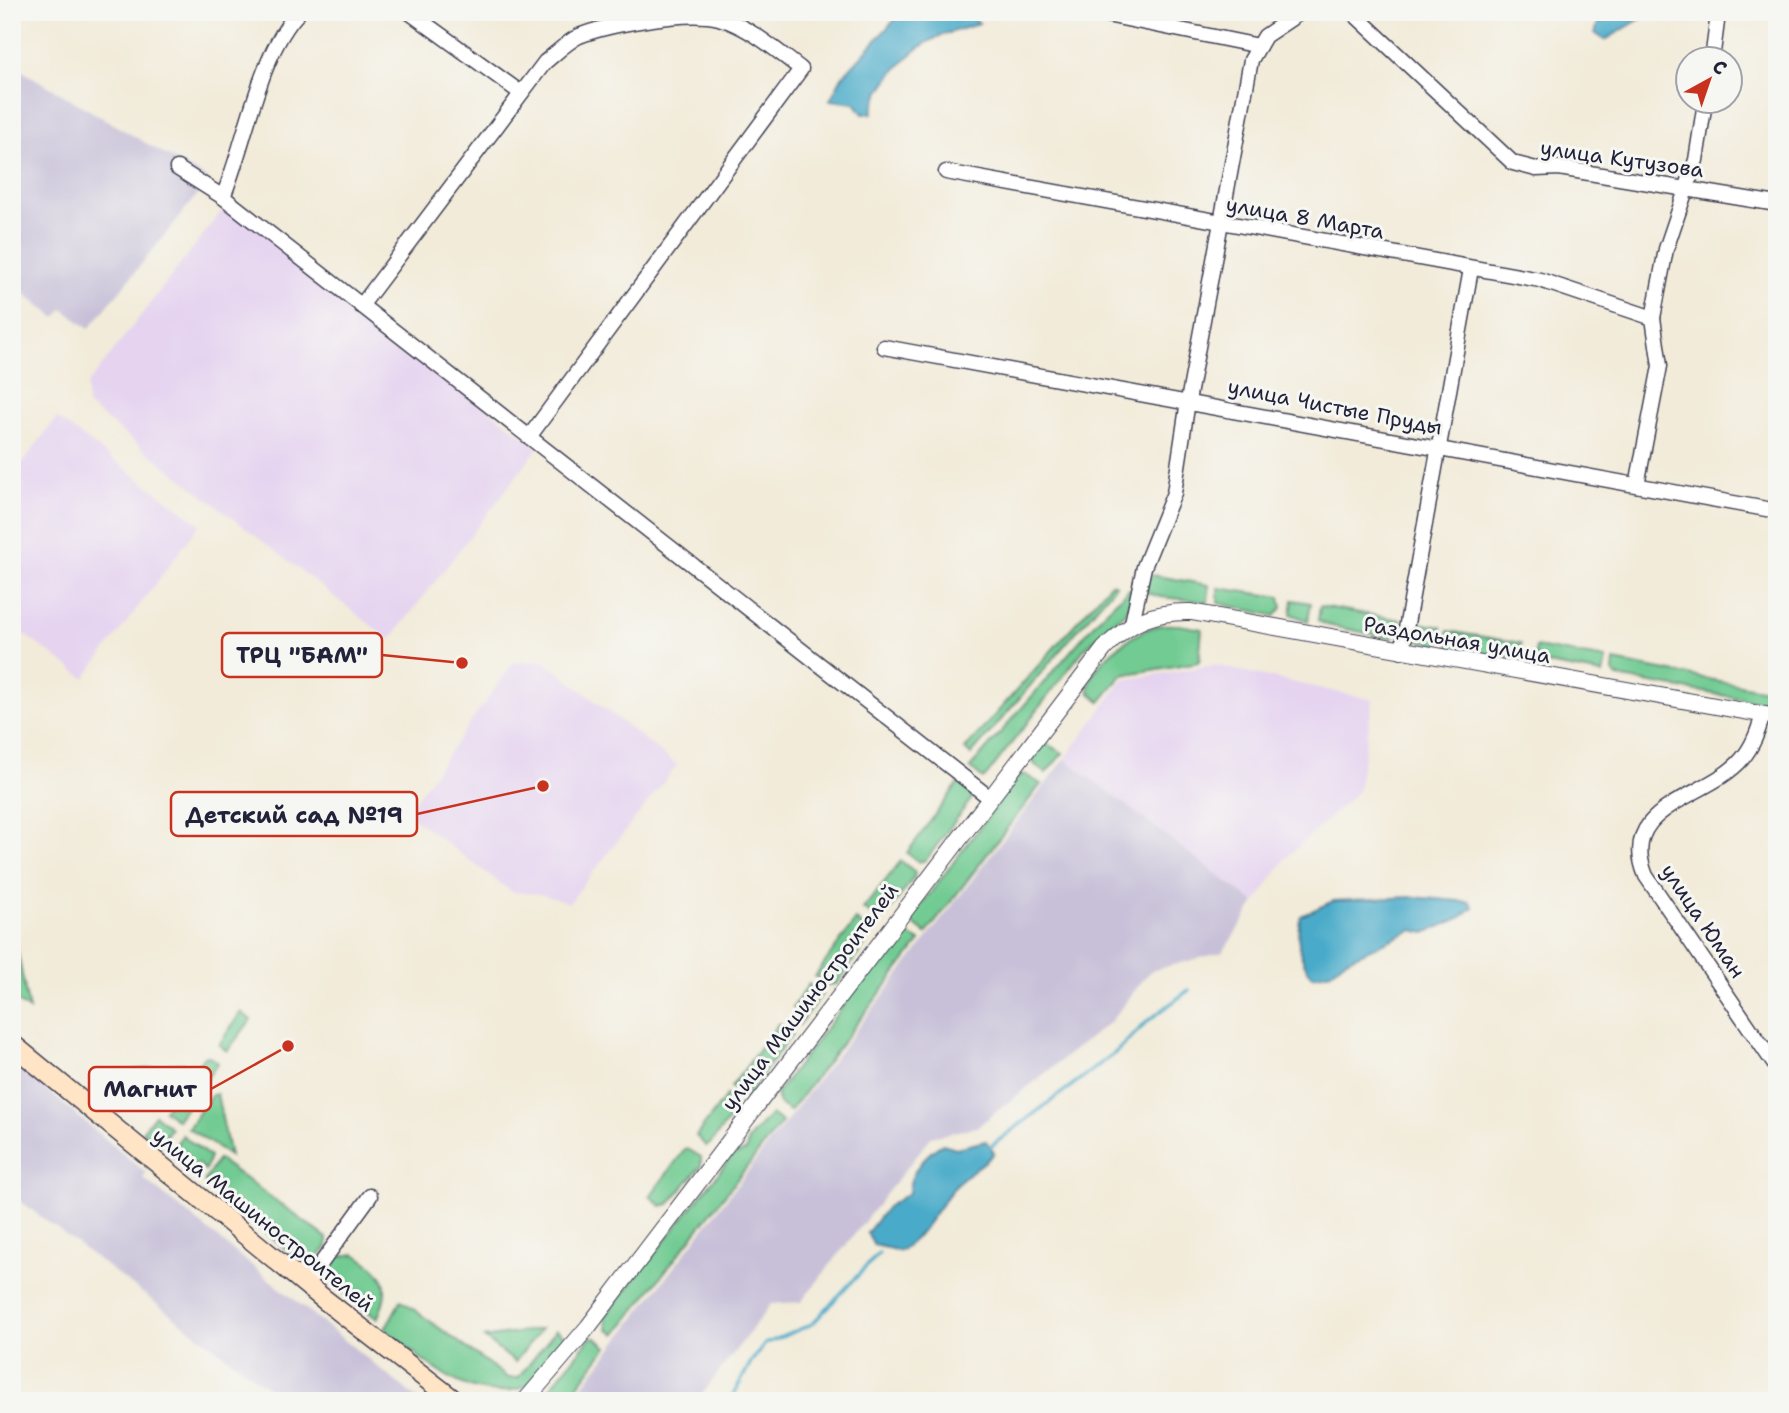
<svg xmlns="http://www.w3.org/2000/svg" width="1789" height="1413" font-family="'Shantell Sans',sans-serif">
  <rect width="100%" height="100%" fill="#f6f6f2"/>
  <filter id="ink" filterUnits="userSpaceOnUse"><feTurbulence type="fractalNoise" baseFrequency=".0143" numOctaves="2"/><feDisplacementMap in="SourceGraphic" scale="14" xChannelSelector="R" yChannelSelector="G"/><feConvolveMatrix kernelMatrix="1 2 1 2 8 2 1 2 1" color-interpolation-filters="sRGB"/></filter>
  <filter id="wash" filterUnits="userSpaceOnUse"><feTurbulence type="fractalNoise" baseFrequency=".00686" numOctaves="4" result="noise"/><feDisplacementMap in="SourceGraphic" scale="28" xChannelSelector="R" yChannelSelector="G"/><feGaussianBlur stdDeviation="1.57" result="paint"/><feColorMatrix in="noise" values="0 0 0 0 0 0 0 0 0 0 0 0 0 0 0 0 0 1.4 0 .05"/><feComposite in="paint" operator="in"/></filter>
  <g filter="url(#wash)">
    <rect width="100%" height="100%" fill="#f2ebd9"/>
    <g fill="#e5d3f0">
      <path d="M227,204L538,448L390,640L87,405V385Z"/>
      <path d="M57,418L200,524L85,678L12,626V476Z"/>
      <path d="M544,661L677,765L569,903L540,894L512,892L406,813L513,663Z"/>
      <path d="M1214,665L1373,700L1358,791L1286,858L1255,903L1065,759L1123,680Z"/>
    </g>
    <g fill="#c7c0d8">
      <path d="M12,65L209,180L89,329L63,309L56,318L12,284Z"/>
      <path d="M1065,759L1255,903L1223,952L1150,971L1111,1021L977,1127L931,1137L801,1302L771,1304L697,1401H571Z"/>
      <path d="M12,1061L146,1173L143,1178L420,1401H286L12,1195Z"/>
    </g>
    <g fill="#71cb92" stroke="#4a7666" stroke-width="2">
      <path d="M1152,575L1209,585L1208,602L1161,597L1145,592L1148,579Z"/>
      <path d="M1111,583L1116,585L971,755L965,749Z"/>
      <path d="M1218,588L1280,597L1282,608L1275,616L1218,603Z"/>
      <path d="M1129,589H1134L1126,612L1085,648L987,775L983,779L970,768L1102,615Z"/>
      <path d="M1293,600L1311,603L1308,621L1291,614Z"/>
      <path d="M1320,606L1401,620L1398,633L1391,638L1327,625L1318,621Z"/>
      <path d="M1413,622L1442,627L1439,645L1414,639L1411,632Z"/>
      <path d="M1179,625L1202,629L1199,662L1122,675L1100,702L1089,692C1088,663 1132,633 1157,626C1164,624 1173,625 1179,625Z"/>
      <path d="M1448,631L1521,643L1520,653L1511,659L1451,648L1447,641Z"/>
      <path d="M1536,647L1606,659L1603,674L1542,663L1535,657Z"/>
      <path d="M1614,661L1777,692V700L1772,704L1617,677L1613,672Z"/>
      <path d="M1045,743L1063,753L1046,773L1034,764L1033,759Z"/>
      <path d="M1024,774L1041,784L926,934L911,922L913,916L1017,778Z"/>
      <path d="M960,781L975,794L926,860L919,862L907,853Z"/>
      <path d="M901,861L915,872L914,877L886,916L880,919L863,909Z"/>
      <path d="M856,920L867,929L866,943L837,984L826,985L815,976Z"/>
      <path d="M12,925L29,1010L12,998Z"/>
      <path d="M903,932L920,941L790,1111L779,1104L776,1094L898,934Z"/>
      <path d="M809,984L822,994L799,1025L793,1020L799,1013L793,1007Z"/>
      <path d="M241,1012L251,1020L227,1051L219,1045Z"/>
      <path d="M779,1023L793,1033L745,1098L731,1087Z"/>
      <path d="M209,1056L218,1063L177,1120L164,1110L204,1057Z"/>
      <path d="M182,1063L152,1104L112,1074Z"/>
      <path d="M217,1094L230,1156L188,1128L212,1095Z"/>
      <path d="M727,1095L733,1101L727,1109L733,1114L710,1144L706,1146L696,1136Z"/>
      <path d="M771,1114L782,1122L616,1334L608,1330L605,1317L732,1156L746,1151L748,1140Z"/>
      <path d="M155,1115L171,1128L159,1145L142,1131Z"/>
      <path d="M182,1135L210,1157L205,1170L197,1163L191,1170L171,1153Z"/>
      <path d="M686,1148L701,1157V1166L669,1204L661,1206L650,1196Z"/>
      <path d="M218,1159L327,1238V1247L309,1268L204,1182Z"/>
      <path d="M355,1254C386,1274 393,1284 377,1319L324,1276L337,1257Z"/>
      <path d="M401,1300L508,1378H518L556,1330L567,1338C557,1352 547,1370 534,1382C479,1413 427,1364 385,1329Z"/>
      <path d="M541,1329L515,1362L484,1338Z"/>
      <path d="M595,1337L607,1347L566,1401H540L590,1338Z"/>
    </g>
    <g fill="#4aabc9" stroke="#366682" stroke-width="2">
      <path d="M902,12H968L979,23C966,29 951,31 938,37C911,48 877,85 872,113L863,114L855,103L830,100L842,77Z"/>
      <path d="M1601,12H1652L1605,40L1595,33Z"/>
      <path d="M1412,897L1470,902L1473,907L1460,918L1425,933L1412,930L1344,961L1331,972L1313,976C1299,963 1295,934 1301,916L1333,901Z"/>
      <path d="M986,1141L994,1153C983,1166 967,1172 956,1185C937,1207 925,1234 900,1251L874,1245L867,1233L887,1207L909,1193C908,1174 926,1153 943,1144L956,1148Z"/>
    </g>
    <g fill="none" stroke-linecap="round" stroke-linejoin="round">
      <g stroke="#4aabc9" stroke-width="3.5">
        <path d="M1586,12L1589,14"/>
        <path d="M990,1147L1116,1052L1149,1020L1189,990"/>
        <path d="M730,1401L751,1362L765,1344L812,1324L879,1253"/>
      </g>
    </g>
  </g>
  <g filter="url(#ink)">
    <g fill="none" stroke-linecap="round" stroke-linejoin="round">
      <defs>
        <g id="minor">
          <path d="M409,12L521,93"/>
          <path d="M1092,12L1259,46"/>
          <path d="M1352,12L1513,163L1536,169L1559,168L1777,204"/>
          <path d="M1712,60L1717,22"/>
          <path d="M177,168L223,197L990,798"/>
          <path d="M946,172L1540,280L1653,318"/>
          <path d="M223,197C246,142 259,53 299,12"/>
          <path d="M361,306L545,62C555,54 567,42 579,36C609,24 688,10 719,18C750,27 776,50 801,69L529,437"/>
          <path d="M884,347L1777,511"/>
          <path d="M1637,485L1660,366L1653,318L1666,249L1696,160L1705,102"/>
          <path d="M1132,623L1144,567L1174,493L1188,401L1251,60L1265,36L1301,12"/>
          <path d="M1402,651L1471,269"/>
          <path d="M1763,715C1758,731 1753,746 1742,759C1708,799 1616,805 1646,876L1777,1068"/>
          <path d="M306,1284L370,1196"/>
        </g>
        <path id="tertiary" d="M525,1401L588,1327L1104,649C1129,622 1154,611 1191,612L1777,717"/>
        <path id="secondary" d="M12,1044L325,1300L455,1401"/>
      </defs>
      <use href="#minor" stroke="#414053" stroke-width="17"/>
      <use href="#tertiary" stroke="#414053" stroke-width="18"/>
      <use href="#secondary" stroke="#414053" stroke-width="22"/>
      <use href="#minor" stroke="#fff" stroke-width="14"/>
      <use href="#tertiary" stroke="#fff" stroke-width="16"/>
      <use href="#secondary" stroke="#ffe4c6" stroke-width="19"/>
    </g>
  </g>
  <g text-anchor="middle" stroke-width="6" stroke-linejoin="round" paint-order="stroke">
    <g font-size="21" fill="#22223b" stroke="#f6f6f2">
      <text transform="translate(1622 159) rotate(8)" y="7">улица Кутузова</text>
      <text transform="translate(1305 218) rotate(10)" y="7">улица 8 Марта</text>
      <text transform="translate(1335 407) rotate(11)" y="7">улица Чистые Пруды</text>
      <text transform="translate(1457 640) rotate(10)" y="7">Раздольная улица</text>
      <text transform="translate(1703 921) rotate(56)" y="7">улица Юман</text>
      <text transform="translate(810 997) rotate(-53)" y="7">улица Машиностроителей</text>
      <text transform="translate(263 1220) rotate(39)" y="7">улица Машиностроителей</text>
    </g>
  </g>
  <path fill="none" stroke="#c8321e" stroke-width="2.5" d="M462 663L382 655M543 786L417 814M288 1046L211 1089"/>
  <g fill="#c8321e" stroke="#f6f6f2" stroke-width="2.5">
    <circle cx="462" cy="663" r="7"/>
    <circle cx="543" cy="786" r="7"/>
    <circle cx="288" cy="1046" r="7"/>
  </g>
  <g fill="#f6f6f2" stroke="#c8321e" stroke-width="2.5">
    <rect x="222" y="633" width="160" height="44" rx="7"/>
    <rect x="171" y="792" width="246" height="44" rx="7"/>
    <rect x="89" y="1067" width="122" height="44" rx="7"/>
  </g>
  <g font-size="23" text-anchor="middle" font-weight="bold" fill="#22223b">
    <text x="302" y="663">ТРЦ "БАМ"</text>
    <text x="294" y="823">Детский сад №19</text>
    <text x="150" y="1097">Магнит</text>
  </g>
  <rect width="1789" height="1413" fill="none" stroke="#f6f6f2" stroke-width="42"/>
  <g transform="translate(1709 80) rotate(40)"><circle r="33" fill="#f6f6f2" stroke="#a1a1a9" stroke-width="2"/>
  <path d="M0-5L12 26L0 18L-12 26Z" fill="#c8321e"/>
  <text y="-10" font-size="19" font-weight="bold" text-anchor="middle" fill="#22223b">С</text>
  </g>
</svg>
